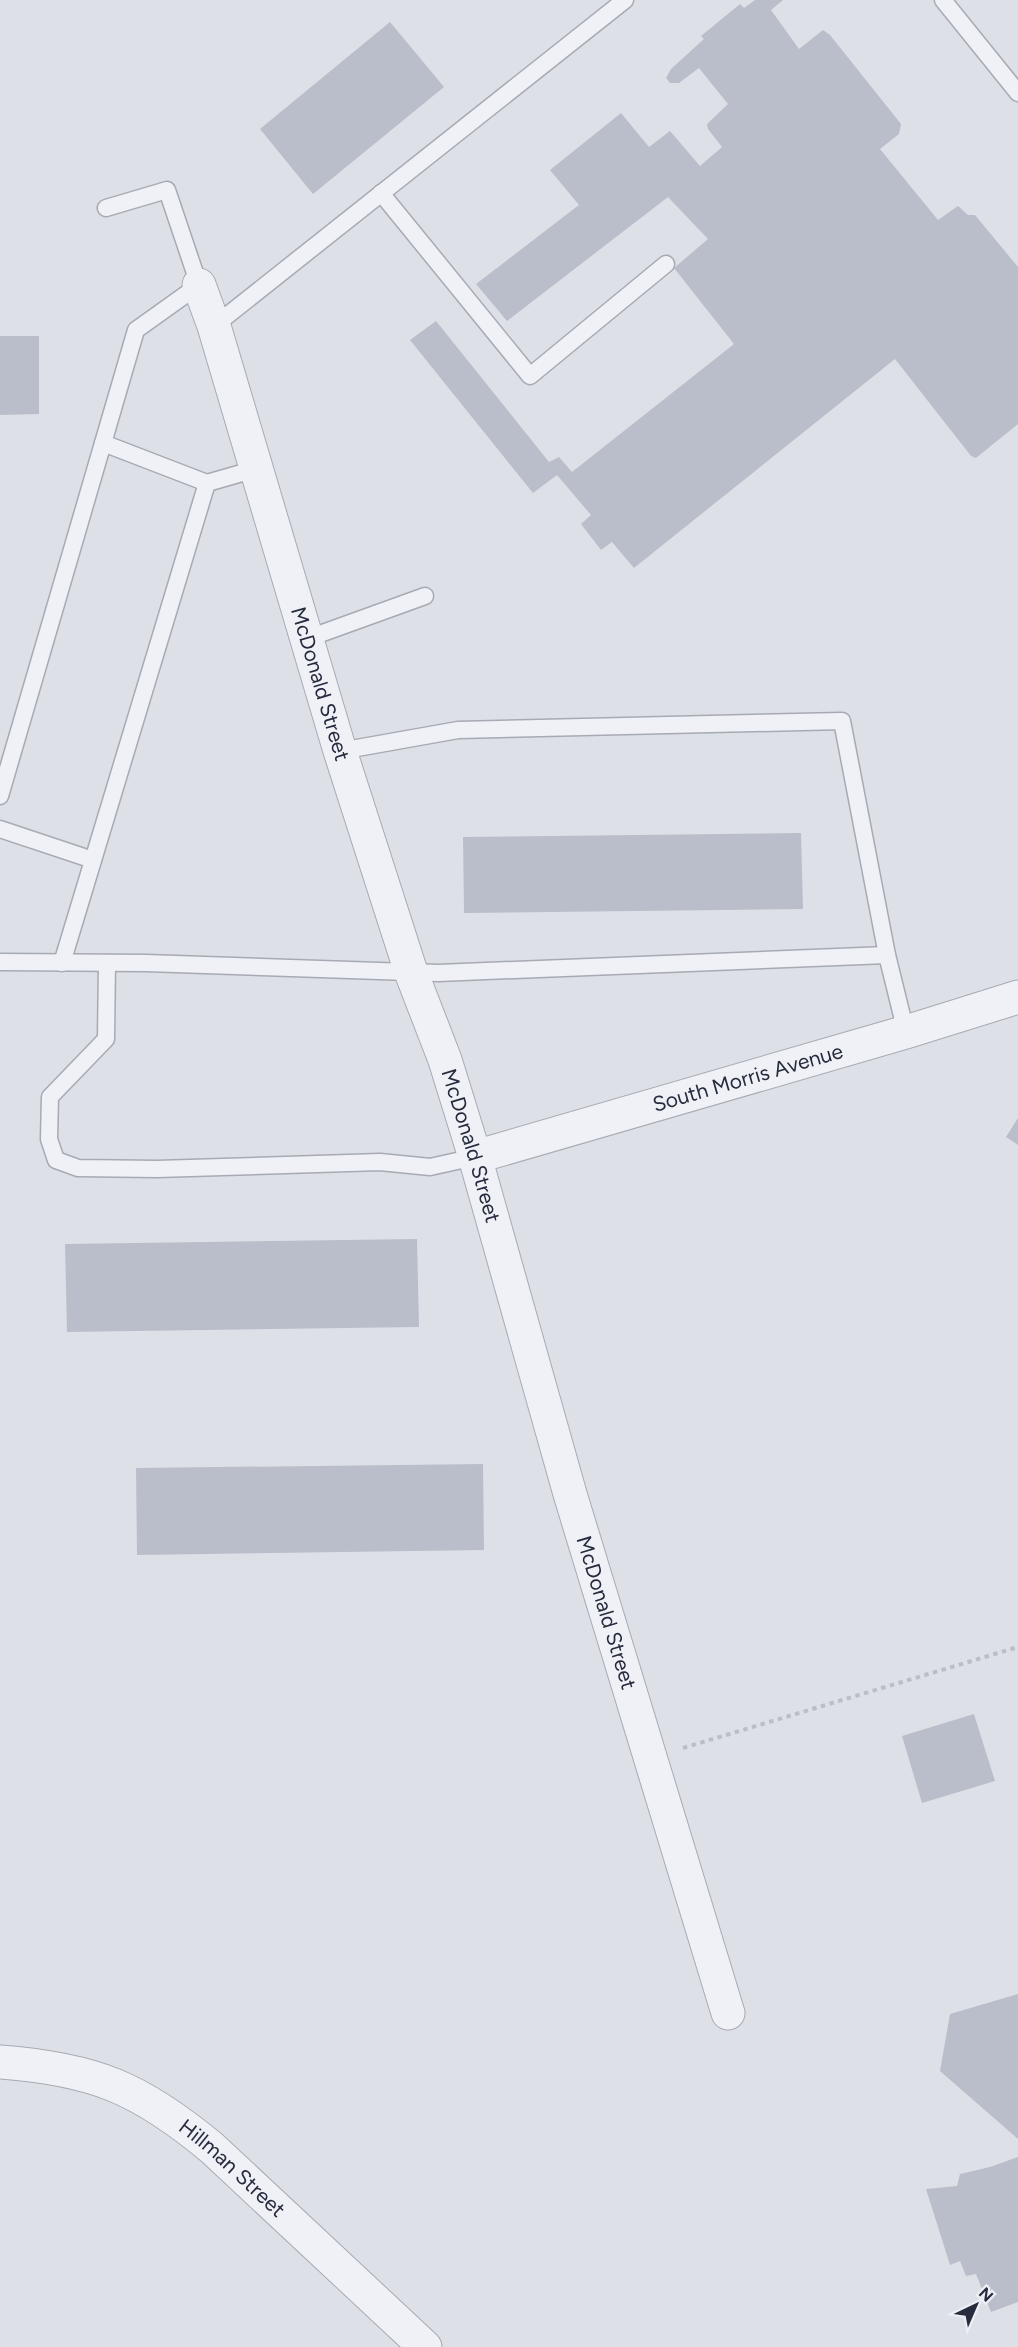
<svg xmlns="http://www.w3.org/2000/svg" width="1018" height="2347" font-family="Figtree,sans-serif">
  <rect width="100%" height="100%" fill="#dde0e7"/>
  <g fill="#babeca">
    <path d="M755,0H783L771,10L799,49L823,30L830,35L901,124L899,134L880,149L938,220L958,206L968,215H975L1018,267V424L976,458L971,456L895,359L634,568L612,542L601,550L581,524L591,515L557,475L533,493L410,340L436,321L549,462L559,457L572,472L734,344L674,268L708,239L668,197L507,321L476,284L579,205L550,170L621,113L649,147L670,131L700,166L722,147L708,129L707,124L728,104L699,68L679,83H670L666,78L671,69L704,39L701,36L740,4L744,8Z"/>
    <path d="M390,22L444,87L313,194L260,129Z"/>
    <path d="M0,336H39V414L0,415Z"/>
    <path d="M801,833L803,909L464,913L463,837Z"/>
    <path d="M1018,1118V1145L1006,1137Z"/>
    <path d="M417,1239L419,1327L67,1332L65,1244Z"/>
    <path d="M483,1464L484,1550L137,1555L136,1468Z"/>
    <path d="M974,1714L995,1781L922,1803L902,1736Z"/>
    <path d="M1018,1994V2139L940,2071L950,2014Z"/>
    <path d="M1018,2157V2302L991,2312L976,2274L966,2276L960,2261L950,2265L926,2189L957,2186L960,2174L990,2167Z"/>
  </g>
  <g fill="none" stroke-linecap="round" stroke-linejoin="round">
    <defs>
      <g id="lane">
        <path d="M943,0L1018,93"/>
        <path d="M381,193L530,376L666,264"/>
        <path d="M214,326L625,0"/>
        <path d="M103,443L207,483L256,469"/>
        <path d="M306,639L425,596"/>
        <path d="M340,751L458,730L842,721L887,955L906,1032"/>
        <path d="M0,796L136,330L199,285L167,190L106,208"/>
        <path d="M0,829L93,860"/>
        <path d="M0,962L146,963L438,973L887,955"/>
        <path d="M62,963L207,483"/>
        <path d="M107,963L106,1039L50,1097L49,1139L56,1160L78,1168L157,1169L380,1162L430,1167L475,1157"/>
      </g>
      <g id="street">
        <path id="s1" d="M199,285L214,326L340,751L411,972L445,1060L475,1157L570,1494L728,2013"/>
        <path id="s2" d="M475,1157L906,1032L1018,997"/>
        <path id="s3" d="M0,2062C94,2069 140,2088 212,2148L425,2347"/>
      </g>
    </defs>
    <use href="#lane" stroke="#a6aab4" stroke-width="19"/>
    <use href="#street" stroke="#a6aab4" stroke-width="35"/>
    <path stroke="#bbbec6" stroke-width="4" stroke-dasharray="4.5 4.5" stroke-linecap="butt" d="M683,1748L1018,1647"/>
    <use href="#lane" stroke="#f0f1f6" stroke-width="16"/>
    <use href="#street" stroke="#f0f1f6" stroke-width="33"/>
  </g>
  <g text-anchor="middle" stroke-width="6" stroke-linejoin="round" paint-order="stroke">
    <g font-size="21" fill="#262c3e" stroke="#eceff5">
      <text dy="7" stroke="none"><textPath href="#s1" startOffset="417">McDonald Street</textPath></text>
      <text dy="7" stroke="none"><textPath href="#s2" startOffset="284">South Morris Avenue</textPath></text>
      <text dy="7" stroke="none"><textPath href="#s1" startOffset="903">McDonald Street</textPath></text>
      <text dy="7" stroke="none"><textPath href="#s1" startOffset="1389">McDonald Street</textPath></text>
      <text dy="7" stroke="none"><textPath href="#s3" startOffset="262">Hillman Street</textPath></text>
    </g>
  </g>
  <g transform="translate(976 2305) rotate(44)" stroke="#eceff5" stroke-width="4.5" paint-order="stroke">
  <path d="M0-4.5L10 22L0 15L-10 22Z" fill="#262c3e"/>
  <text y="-9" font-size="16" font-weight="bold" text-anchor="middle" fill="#262c3e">N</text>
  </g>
</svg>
